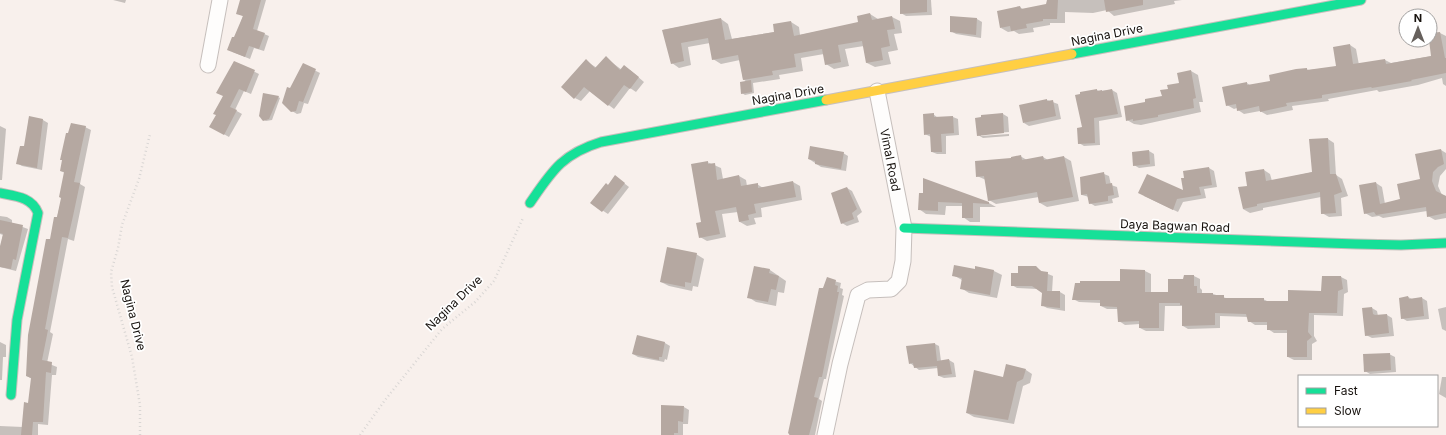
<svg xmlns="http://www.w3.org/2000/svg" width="1446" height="435" font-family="Inter,sans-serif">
  <rect width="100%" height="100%" fill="#f8f0ec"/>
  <g fill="#0003">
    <path d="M113,0H126L125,3Z"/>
    <path d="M244,0H266L257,31L269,36L264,51L254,48L250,59L233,52L235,39L243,16L237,13Z"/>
    <path d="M901,0H931L932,15L906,16L901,13Z"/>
    <path d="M1048,0H1182L1174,1L1175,4L1114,16L1107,10L1093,13L1065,12V23H1050V25L1033,28L1034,32L1019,34L1014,31L1008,32L1001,28L1020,7L1024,10L1047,5Z"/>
    <path d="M870,14L878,19L892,17L900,21L902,33L894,34L898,50L888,52L891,64L875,67L867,63L864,46L845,49L849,66L834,69L826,64L824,54L801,58L803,71L779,75L780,79L753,83L754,93L745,95L742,93L747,82L743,79L740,60L721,64L713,59L710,43L688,47L691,65L679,68L672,63L663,30L721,19L728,24L732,39L775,32L791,22L799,27L800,35L859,23Z"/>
    <path d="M977,19L982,22L981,38L956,34L951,31Z"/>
    <path d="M1440,33L1446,36V86L1443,84L1442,78L1418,85L1379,92L1377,90L1328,99L1329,101L1292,106L1293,110L1267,115L1260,111L1244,114L1238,110L1237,108L1234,109L1227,105L1247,83L1251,86L1271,82L1306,69L1309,70L1337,67L1350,45L1356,49L1359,65L1385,60L1391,63L1432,56Z"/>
    <path d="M606,58L622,70H630L644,82L636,92L630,88L614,109L590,91L581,101L575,98L586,61L597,68Z"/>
    <path d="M234,62L259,74L251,94L244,91L235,110L242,114L229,137L211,127L217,115Z"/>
    <path d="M304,65L320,73L308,104L304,103L301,113L297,114L292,111L291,90Z"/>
    <path d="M1191,71L1198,75L1203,102H1199L1201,112L1141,125L1134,124L1127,120L1147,103L1163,97L1169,90L1180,84Z"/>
    <path d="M1097,90L1099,91L1112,90L1117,93L1122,117L1099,121L1100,145L1084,146L1079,143Z"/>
    <path d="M278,97L280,98L272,120L266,121L264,120Z"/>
    <path d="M1047,100L1058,104L1061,119L1029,126L1024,123Z"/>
    <path d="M933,114L938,118L953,117L958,119L959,135L946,136V154H937L932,152L931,137L925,134Z"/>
    <path d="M1003,114L1008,117L1009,132L981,134V136L1009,134V136L983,138L978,135Z"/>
    <path d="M29,118L43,120L48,123L42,170L22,166L17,163L25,148Z"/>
    <path d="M0,126L6,129L2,180H0Z"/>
    <path d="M85,127L91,130L80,184L85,187L74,241L68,239L50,332L53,334L47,363L57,367L56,375H52L48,425L38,424V435H0V426L23,427L29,404L32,379L27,376L51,240L62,198L65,173L61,171Z"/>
    <path d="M1328,139L1334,143L1336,175L1342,179L1348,196L1341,198L1342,216L1329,217L1322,213L1321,197L1263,208V210L1250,213L1243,209L1249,187L1264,170L1270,174L1272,181L1313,172Z"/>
    <path d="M1441,150L1446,153V169L1440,176L1438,186L1442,195L1446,196V218L1435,220L1428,216L1427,211L1383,218L1379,216L1372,217L1365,213L1376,183L1382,187L1385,204L1401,199L1421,180Z"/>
    <path d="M1149,151L1154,154L1155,166L1139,168L1134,165Z"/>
    <path d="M843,153L848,156L846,171L821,167L809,159Z"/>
    <path d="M1020,156L1027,160L1043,157L1048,160L1064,157L1071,161L1079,201L1047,207L1040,203L1039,197L996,204L989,200L986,180L977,176Z"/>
    <path d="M707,162L721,168L723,179L739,176L746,180L747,186L757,184L763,188L793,182L800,186L802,200L761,208L762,217L754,218L756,224L747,226L740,222L738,212L722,214L726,237L707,241L700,237Z"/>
    <path d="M1209,168L1214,171L1217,187L1204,189L1206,198L1183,202L1178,212L1144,196L1185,191L1184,172Z"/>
    <path d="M1104,174L1109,176L1111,185L1117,187L1119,197L1112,199L1113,203L1095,206L1090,203L1089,197L1082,195L1081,178Z"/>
    <path d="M620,180L629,187L608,214L591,203L608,185Z"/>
    <path d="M847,188L852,191L862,212L857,216L859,222L847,226L842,223Z"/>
    <path d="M920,194L989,203L996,207H980V222H970L963,217V206H946L945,215L926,214L919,209Z"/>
    <path d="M0,216L7,217L12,220V223L28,229L16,271L0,267V251L3,235L0,234Z"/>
    <path d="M696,254L704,259L698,287L693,286L692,291L669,286L661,282Z"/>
    <path d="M755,267L770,270L786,281L784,293L778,292L776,306L756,302L748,297Z"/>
    <path d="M1035,267L1043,272L1053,276L1052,292H1060L1065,295V311L1047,308L1042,305L1043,293L1037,289L1017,288L1012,285L1019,274Z"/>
    <path d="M976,268L994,271L1002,275L997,298L969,293L961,288L962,280L953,275L976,270Z"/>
    <path d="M1121,270L1145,271L1151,274V293H1169L1184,280L1185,276H1194L1200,279V288L1202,290V294H1213L1229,299H1263L1269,302H1289L1322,292L1323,277H1341L1347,280L1348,292L1344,294L1343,316L1314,315V336L1317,341L1312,344V360H1294L1288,357V333H1274L1268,329V325H1255L1249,321L1248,317L1220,316V328L1188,329L1183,326V306H1165L1164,331H1146L1140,328V324L1125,325L1119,321L1118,309H1107L1101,306V303L1079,302L1073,299L1121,282Z"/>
    <path d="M827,279L841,283L840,288L843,289L842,295L844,296L826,379H824L819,399L822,401L815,435H789L820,289H823Z"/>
    <path d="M1408,297L1412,299L1422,298L1427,301L1429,319L1407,321L1402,318Z"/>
    <path d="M1446,307V331L1442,329L1438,309Z"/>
    <path d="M1372,308L1377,311L1378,316L1387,315L1392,318L1394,336L1372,338L1366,335Z"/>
    <path d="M637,337L665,343L670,346L667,360L665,359L664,362L638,357L633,354Z"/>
    <path d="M0,342L6,345V357H3L2,380H0Z"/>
    <path d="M935,344L939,346L941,361L949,360L954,363L956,377L944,378L939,376L938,368L919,370L910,363Z"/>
    <path d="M1389,354L1395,357L1396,372L1370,374L1365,371Z"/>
    <path d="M1026,370L1032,374L1030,383L1023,386L1014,424L974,417L967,413L1004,378Z"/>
    <path d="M1442,377H1446V398L1439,394Z"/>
    <path d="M684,407L689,410L688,424H683V435H662Z"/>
  </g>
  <g fill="#b5a8a1">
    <path d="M240,0H261L253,29L265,33L259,49L249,46L245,57L227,50L232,37H234L243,16L236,14Z"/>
    <path d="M900,0H927V12L900,14Z"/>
    <path d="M1047,0H1058L1057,19H1043V21L1026,24L1027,28L1011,31L1010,26L1000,28L997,11L1020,6L1021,9L1046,4Z"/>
    <path d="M1104,0H1143V5L1106,12Z"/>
    <path d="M870,13L872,20L892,16L895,29L887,30L890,46L881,48L883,60L866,63L862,41L838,45L841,62L825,65L822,49L794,54L796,67L772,71L773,75L743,80L738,55L712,60L708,38L681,43L684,61L671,64L662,30L721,18L725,40L774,32L773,24L791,21L794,36L858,22L857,16Z"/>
    <path d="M950,16L977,18L976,35L950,32Z"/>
    <path d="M1440,32L1445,58H1446V73L1411,80L1412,81L1372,88L1371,87L1322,95V98L1286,103L1287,106L1260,112L1259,106L1237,111L1236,104L1226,106L1222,87L1247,82V85L1270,81L1269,75L1296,69L1307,68V70L1336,66L1333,47L1350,44L1353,64L1385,59L1386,64L1431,56L1429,40L1430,33Z"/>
    <path d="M606,56L620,70L624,65L639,77L630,89L624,85L608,106L584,87L574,99L561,87L586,59L595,68Z"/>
    <path d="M234,61L255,70L246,92L239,89L230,107L237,110L224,135L209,127L216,115L213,114L223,96L216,93Z"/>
    <path d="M303,63L316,69L303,102L299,101L296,111L291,112L282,103L287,87L290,88Z"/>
    <path d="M1191,70L1196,98L1193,99L1194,108L1158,115V117L1133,121V119L1126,121L1124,106L1145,102V99L1162,96L1160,90L1168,89L1167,85L1179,83L1177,73Z"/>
    <path d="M751,80L752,92L741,94L740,82Z"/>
    <path d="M1097,89V91L1102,90V91L1112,89L1118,114L1094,118L1095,143L1078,144L1077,128L1082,127L1075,95L1080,94V92Z"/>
    <path d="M263,93L279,96L269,119L263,121L259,116Z"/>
    <path d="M1047,99V101L1053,100L1056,116L1023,123L1019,105Z"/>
    <path d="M934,113V117L953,116L954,133L941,134L942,152H931L930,134L924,135L923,114Z"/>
    <path d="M1003,113L1004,133L977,136L975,118L981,117V115Z"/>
    <path d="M29,116L43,119L37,168L16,164L20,146H24Z"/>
    <path d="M71,123L86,126L74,182L80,183L73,216L68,238L62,237L45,329L48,330L42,360L52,362L51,373L46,372L43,422H33L32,435H21L24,402L28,403L31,378L26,376L28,335L46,239H50L54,217H57L61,198L59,197L64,172L60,171L62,160H60L66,133H68Z"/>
    <path d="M1328,138L1330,174H1336L1342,192L1334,195L1336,213L1321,214L1320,192L1257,204V206L1243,209L1238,187L1247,186L1245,172L1264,169L1266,181L1312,172L1309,139Z"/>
    <path d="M810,146L844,152L841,169L815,164V161L808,159Z"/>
    <path d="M1441,149L1444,164L1438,167L1433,172L1432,181L1436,191L1446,196V213L1427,217L1426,207L1376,215L1374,212L1364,214L1359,185L1376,182L1380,204L1400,199L1397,184L1420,179L1415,154Z"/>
    <path d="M1149,150L1150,164L1133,166L1132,152Z"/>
    <path d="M1021,155L1022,160L1043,156L1044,160L1064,156L1073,197L1039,203L1037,192L988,201L984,176L976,177L975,161L1011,158V157Z"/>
    <path d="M708,161V164L715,163L717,180L739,175L741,186L758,183V188L793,181L796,197L754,204L756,213L748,215L749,220L739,222L736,207L715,211L720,234L699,238L696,223L701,222L691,164Z"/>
    <path d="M1209,167L1212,185L1199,187L1201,195L1177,199L1173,210L1138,193L1147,174L1183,190L1181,178H1184L1183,171Z"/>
    <path d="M1104,172L1106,184L1112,183L1114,195L1108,196V201L1089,204L1087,194L1081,195L1080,177Z"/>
    <path d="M615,175L625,183L602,212L590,203L606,183L608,185Z"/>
    <path d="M923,178L989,202V204L973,203V218H962V203L938,202V211L918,210L919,193H923Z"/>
    <path d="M847,187L857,209L852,213L854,219L841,224L831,193Z"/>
    <path d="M0,220L23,225L16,260L13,259L11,269L0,267V246L3,234L0,233Z"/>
    <path d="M667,247L697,253L691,283L685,282V287L660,282Z"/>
    <path d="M954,265L975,269V266L994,270L990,295L960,289L962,278L952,276Z"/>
    <path d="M754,266L770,269L769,273L779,276L776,290L771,289L768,302L747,298Z"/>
    <path d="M1018,266H1036L1041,271L1048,272L1047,291H1060V308L1041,306L1042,293L1032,286H1011V273H1018Z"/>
    <path d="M1120,269L1145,270V292H1168V279H1183L1184,275H1194V286H1197V293H1213V295H1224V298H1264V301H1288V290L1321,291L1322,276H1341L1343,289L1338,291L1337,313H1309L1308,332L1312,337L1307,341V357H1287V330H1267V322H1248L1246,314L1215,313V325L1182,326V305H1180V303H1159V328H1139V321L1118,322L1117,307L1100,306V300H1072L1075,283H1080V281H1120Z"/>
    <path d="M827,277L836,280L835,285L838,286L837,292H839L822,377H819L814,397L818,398L813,420L809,435H790L788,433L819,288H823Z"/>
    <path d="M1408,296L1409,299L1422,297L1424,316L1401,319L1399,298Z"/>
    <path d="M1372,307L1373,314L1375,315L1387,314L1389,333L1365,336L1362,308Z"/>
    <path d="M637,335L665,342L662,357H659V360L632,354Z"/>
    <path d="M935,343L937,361L949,359L952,374L938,376L937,366L914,368L913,363L909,364L906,346Z"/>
    <path d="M1390,353L1391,370L1364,372L1363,354Z"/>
    <path d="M1006,364L1026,369L1023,379L1017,382L1008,420L966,413L974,370L1003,377Z"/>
    <path d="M661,405L684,406L683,422L678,421V433H674V435H661Z"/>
  </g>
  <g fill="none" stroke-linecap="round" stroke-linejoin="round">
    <defs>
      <g id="street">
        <path d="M208,65L220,0"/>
        <path d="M825,435L840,364L858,295L868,290L891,289L899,281L903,261L904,228L877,91"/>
      </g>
      <g id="fast">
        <path d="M1072,54L1361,0"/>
        <path d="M0,193C15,196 32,197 38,213L17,320L11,395"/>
        <path d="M530,203C552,171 562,154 601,142L826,100"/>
        <path d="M904,228L1356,244L1401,245L1446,243"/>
      </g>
      <path id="slow" d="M826,100L1072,54"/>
    </defs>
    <use href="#street" stroke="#c6bfbc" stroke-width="17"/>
    <use href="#fast" stroke="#c6bfbc" stroke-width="11"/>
    <use href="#slow" stroke="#c6bfbc" stroke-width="11"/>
    <g stroke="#d9d6d4" stroke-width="2.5" stroke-dasharray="1 3" stroke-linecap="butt">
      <path d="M140,435V405L132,357L112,287L111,272L118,248L122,225L139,179L150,134"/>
      <path d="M360,435L385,400L442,329L475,302L494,281L523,218"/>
    </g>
    <use href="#street" stroke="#fefdfc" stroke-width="15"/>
    <use href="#fast" stroke="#16e098" stroke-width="9"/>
    <use href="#slow" stroke="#ffcf43" stroke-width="9"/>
  </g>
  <g text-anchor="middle" stroke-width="3.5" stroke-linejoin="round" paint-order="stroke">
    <g font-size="12" fill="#17120e" stroke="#fff">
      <text transform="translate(1107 35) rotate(-11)" y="4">Nagina Drive</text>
      <text transform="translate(788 95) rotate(-10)" y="4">Nagina Drive</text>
      <text transform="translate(890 160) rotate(79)" y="4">Vimal Road</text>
      <text transform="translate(1175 226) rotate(2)" y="4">Daya Bagwan Road</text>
      <text transform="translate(454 303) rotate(-44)" y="4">Nagina Drive</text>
      <text transform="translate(133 315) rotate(76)" y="4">Nagina Drive</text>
    </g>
  </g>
  <rect x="1298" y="375" width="140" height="52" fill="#ffffff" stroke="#a2a09f"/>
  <rect x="1306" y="388" width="20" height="6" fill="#16e098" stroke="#a2a09f"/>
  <text x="1334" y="395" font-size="12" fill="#17120e">Fast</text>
  <rect x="1306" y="408" width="20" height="6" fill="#ffcf43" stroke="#a2a09f"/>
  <text x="1334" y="415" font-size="12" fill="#17120e">Slow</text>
  <g transform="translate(1418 28)"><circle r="19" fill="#ffffff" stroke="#a2a09f"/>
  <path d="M0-3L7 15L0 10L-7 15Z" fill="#66605c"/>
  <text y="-6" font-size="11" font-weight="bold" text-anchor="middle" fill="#17120e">N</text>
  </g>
</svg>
